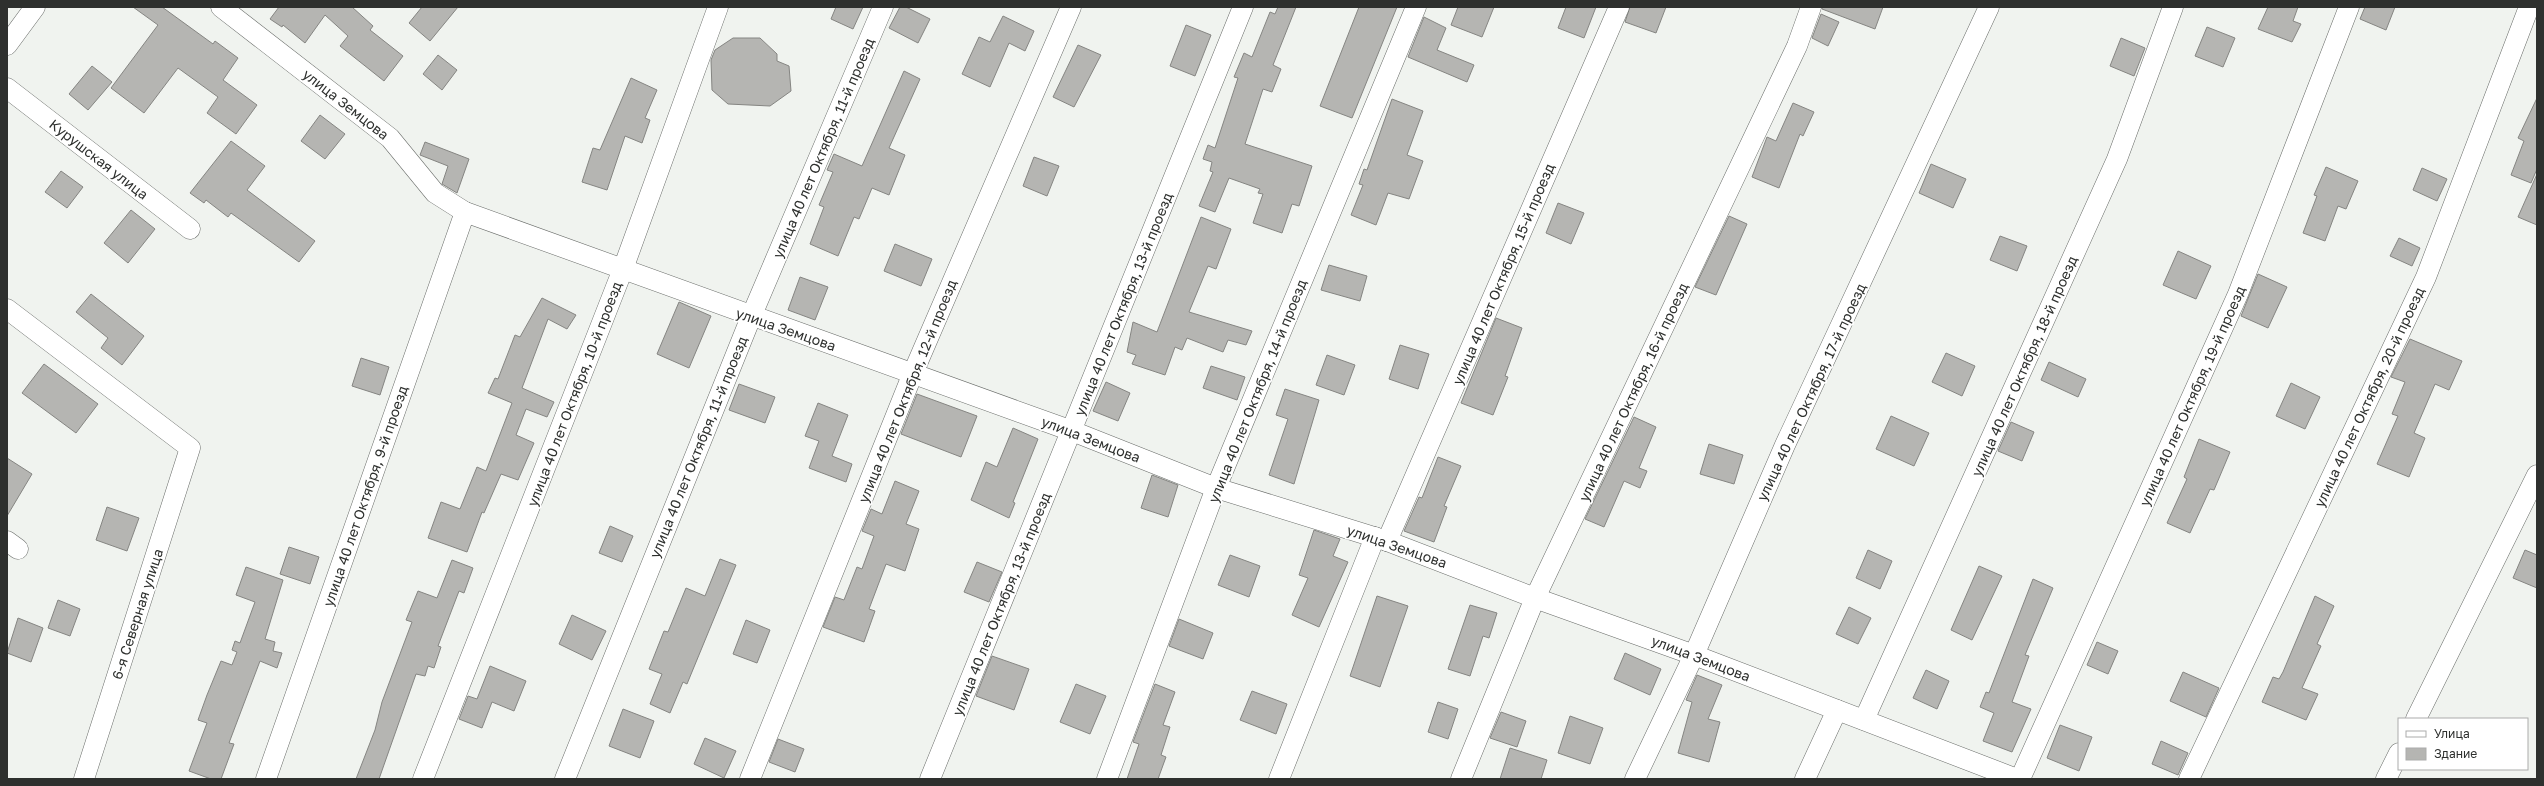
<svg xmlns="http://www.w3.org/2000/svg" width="2544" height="786" font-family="'Golos Text',sans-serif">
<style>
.building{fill:#b5b5b2;stroke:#858582}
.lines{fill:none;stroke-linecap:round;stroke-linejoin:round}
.street-casing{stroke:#6a6d6a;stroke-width:21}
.street{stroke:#fff;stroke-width:20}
.labels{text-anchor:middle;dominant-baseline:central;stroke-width:3.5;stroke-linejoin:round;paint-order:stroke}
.street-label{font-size:14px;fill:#2e302e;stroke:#fff}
</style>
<rect width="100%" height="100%" fill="#f0f3ef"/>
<g class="building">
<polygon points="133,7 162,7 213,44 215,41 238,58 223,80 257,105 236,134 207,113 218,97 178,68 144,113 111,88 158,25"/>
<polygon points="279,7 352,7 373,26 370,30 403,56 384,81 340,46 348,36 325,15 305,43 283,25 282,27 270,19"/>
<polygon points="422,7 458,7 430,41 409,23"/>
<polygon points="836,7 863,7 853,29 831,19"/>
<polygon points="900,7 906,7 930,19 918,43 889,28"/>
<polygon points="1278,7 1296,7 1273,65 1281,69 1272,92 1263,89 1245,144 1312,166 1299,206 1292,204 1282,233 1253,223 1263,194 1258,193 1260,189 1229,178 1215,212 1199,206 1213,172 1210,171 1212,162 1203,159 1208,145 1215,148 1238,78 1234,77 1244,53 1252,57 1270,12 1275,14"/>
<polygon points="1359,7 1397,7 1352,118 1320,106"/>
<polygon points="1458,7 1494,7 1482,37 1451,25"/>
<polygon points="1566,7 1596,7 1584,38 1558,28"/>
<polygon points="1630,7 1666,7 1656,33 1625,22"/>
<polygon points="1822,7 1883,7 1875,29 1822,9"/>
<polygon points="2268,7 2298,7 2293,21 2301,24 2292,42 2258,29"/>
<polygon points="2365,7 2395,7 2386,30 2360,19"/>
<polygon points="1821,14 1839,22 1828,46 1812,38"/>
<polygon points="1003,16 1034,31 1025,51 1009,43 990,87 962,74 979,37 990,42"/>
<polygon points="1424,17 1446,28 1437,50 1474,65 1467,82 1408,57"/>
<polygon points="1186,25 1211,35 1195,76 1170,66"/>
<polygon points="2207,27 2235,38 2223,67 2195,56"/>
<polygon points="733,38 760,38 777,54 777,61 789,66 791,91 770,106 728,104 712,90 711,60 715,50"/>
<polygon points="2121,38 2145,48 2134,76 2110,66"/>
<polygon points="1078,45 1101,55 1074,107 1053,97"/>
<polygon points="438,55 457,70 442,90 423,74"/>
<polygon points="92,66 112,82 88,110 69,94"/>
<polygon points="904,71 920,79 889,148 905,155 889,195 872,188 859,219 854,217 838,256 810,244 824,207 819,205 833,172 827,170 834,154 862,166"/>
<polygon points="631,78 657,90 645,118 650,120 642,143 625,136 607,190 582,182 593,148 600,150"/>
<polygon points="2537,98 2537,169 2531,183 2511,175 2524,141 2518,138"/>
<polygon points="1392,99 1423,111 1407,155 1423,161 1409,199 1388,193 1376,225 1351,215 1363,185 1359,184 1364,169 1367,170"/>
<polygon points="1793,103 1814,112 1803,136 1800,134 1779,188 1752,177 1767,137 1776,141"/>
<polygon points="320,115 345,134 325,159 301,141"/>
<polygon points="231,141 265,166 247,190 315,241 299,262 231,213 228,217 206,200 204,203 190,193"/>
<polygon points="425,142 469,159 457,193 442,184 448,166 420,155"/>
<polygon points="1034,157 1059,166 1047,196 1023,186"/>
<polygon points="1931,164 1966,179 1953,208 1919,193"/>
<polygon points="2326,167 2358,181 2346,209 2338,206 2325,241 2303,233 2317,196 2314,195"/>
<polygon points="2422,168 2447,179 2437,201 2413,190"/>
<polygon points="61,171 83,187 67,208 45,192"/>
<polygon points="2537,174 2537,225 2518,217"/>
<polygon points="1558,203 1584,213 1571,244 1546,233"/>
<polygon points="131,210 155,229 128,263 104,243"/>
<polygon points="1729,216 1747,224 1716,295 1695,287"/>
<polygon points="1201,217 1231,229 1216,269 1208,266 1189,312 1252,331 1246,345 1228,340 1223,352 1187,338 1182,350 1175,347 1165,375 1132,364 1136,355 1127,352 1133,322 1157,332"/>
<polygon points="2000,236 2027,246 2017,271 1990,260"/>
<polygon points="2399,238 2420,248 2412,266 2390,256"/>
<polygon points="895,244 932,259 921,286 884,271"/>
<polygon points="2178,251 2211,266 2196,299 2163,285"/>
<polygon points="1329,265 1367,276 1360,301 1321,290"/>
<polygon points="2258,274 2287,287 2268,328 2241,316"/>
<polygon points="800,277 828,287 815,320 788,310"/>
<polygon points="91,294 144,336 122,365 101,348 108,338 76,312"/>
<polygon points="542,298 576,315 567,329 548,319 522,388 554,402 547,417 526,409 516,435 534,443 518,480 501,474 484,513 482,512 467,552 428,538 441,502 460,509 477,467 486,471 512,403 488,393 495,378 498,379 515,335 520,337"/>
<polygon points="679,302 711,316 689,368 657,354"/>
<polygon points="1496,318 1522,328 1505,376 1508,377 1493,415 1461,403"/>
<polygon points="2410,339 2462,361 2449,390 2435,384 2414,433 2425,438 2409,477 2377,464 2398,416 2392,414 2405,382 2391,377"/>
<polygon points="1400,345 1429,354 1418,389 1389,379"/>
<polygon points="1946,353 1975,366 1962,396 1932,382"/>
<polygon points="1327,355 1355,365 1344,395 1316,385"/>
<polygon points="361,358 389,367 380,395 352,386"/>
<polygon points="2049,362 2086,379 2078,397 2041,380"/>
<polygon points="44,364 98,404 76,433 22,393"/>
<polygon points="1211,366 1245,377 1237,400 1203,388"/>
<polygon points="1106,382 1130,393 1118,421 1093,411"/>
<polygon points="2291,383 2320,397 2305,429 2276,416"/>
<polygon points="739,384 775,397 765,423 729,410"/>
<polygon points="1285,389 1319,400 1294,484 1269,475 1288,419 1276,415"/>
<polygon points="917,394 977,416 961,457 901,434"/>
<polygon points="818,403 848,415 832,456 852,464 846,482 809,468 819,441 805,436"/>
<polygon points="1891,416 1929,433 1914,466 1876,449"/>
<polygon points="1634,417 1656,427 1639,468 1647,471 1640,488 1624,481 1604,527 1585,519"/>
<polygon points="2011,422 2034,432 2022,461 1998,451"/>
<polygon points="1013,428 1038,439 1013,502 1015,503 1009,518 971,500 986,462 997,467"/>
<polygon points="2199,439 2230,452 2214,490 2210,489 2190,533 2167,523 2187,479 2184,477"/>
<polygon points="1709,444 1743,455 1734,484 1700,474"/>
<polygon points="1438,457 1461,466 1444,506 1447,507 1434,542 1404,531 1419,497 1422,498"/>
<polygon points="7,458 32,474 7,516"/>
<polygon points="1152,475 1178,485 1168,517 1141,508"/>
<polygon points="895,481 919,491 906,524 919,529 905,571 886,564 869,609 875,611 864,642 823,627 835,597 844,600 857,567 862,569 874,536 862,531 871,509 882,514"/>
<polygon points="107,507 139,518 127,551 96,540"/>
<polygon points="610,526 633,536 622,562 599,553"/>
<polygon points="1314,530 1340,539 1333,556 1348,562 1319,627 1292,615 1308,578 1299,575"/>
<polygon points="289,547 319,557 310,584 280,574"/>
<polygon points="1868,550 1892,561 1880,589 1856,578"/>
<polygon points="2525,550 2537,555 2537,588 2513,578"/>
<polygon points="1230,555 1260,566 1249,597 1218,585"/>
<polygon points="720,559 736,565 687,684 683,682 670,713 650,704 662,674 649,669 664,631 668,632 686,588 705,596"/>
<polygon points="452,560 473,568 464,593 459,591 438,646 441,647 434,668 428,666 425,676 416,674 379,779 356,779 375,730 382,702 412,622 406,620 418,591 437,598"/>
<polygon points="977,562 1002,572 989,602 964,592"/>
<polygon points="1979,566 2002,576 1972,640 1951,630"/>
<polygon points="246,567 283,580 265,639 275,642 273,651 282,653 277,668 260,661 229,743 234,744 221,779 211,779 189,771 207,723 198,720 207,695 221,661 232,665 237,652 232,650 235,641 240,643 255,602 236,595"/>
<polygon points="2033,579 2053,588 2025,655 2029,656 2012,702 2031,709 2012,752 1983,741 1994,713 1980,707 1986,692 1989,693"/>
<polygon points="1377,596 1408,606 1380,687 1350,676"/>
<polygon points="2315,596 2334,606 2317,644 2321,646 2302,688 2318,694 2306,720 2262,702 2273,677 2279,679 2283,672"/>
<polygon points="58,600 80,609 70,636 48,628"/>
<polygon points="1470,605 1497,613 1489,638 1483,636 1470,676 1448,669"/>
<polygon points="1849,607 1871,618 1858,644 1836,634"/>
<polygon points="572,615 606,631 592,660 559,644"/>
<polygon points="18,618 43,628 31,662 7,653"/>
<polygon points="1179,619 1213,633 1203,659 1169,646"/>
<polygon points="746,620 770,630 757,663 733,654"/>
<polygon points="2097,642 2118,651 2108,674 2087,665"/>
<polygon points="1625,653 1661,669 1650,695 1614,679"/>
<polygon points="992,656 1029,669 1014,710 976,696"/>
<polygon points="490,666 526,681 514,711 492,702 482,728 459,719 468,696 477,699"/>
<polygon points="1926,670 1949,681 1937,709 1913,698"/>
<polygon points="2183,672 2219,688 2206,717 2170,701"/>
<polygon points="1697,675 1722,685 1708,719 1720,722 1709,762 1678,753 1692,702 1686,700"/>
<polygon points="1076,684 1106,696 1090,734 1060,722"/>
<polygon points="1155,684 1175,692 1163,725 1170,727 1161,755 1166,757 1158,779 1127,779 1139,744 1133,742"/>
<polygon points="1252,691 1287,704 1276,734 1240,720"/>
<polygon points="1438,702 1458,709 1448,739 1428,732"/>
<polygon points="623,709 654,721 640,758 609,746"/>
<polygon points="1501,712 1526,721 1517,747 1490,738"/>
<polygon points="1570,716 1603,728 1590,764 1558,753"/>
<polygon points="2060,725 2092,737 2079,771 2047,758"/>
<polygon points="705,738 736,751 724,778 694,764"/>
<polygon points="778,739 804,749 795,772 769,762"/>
<polygon points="2161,741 2188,753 2178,775 2152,764"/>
<polygon points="1510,748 1547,760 1541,779 1500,779"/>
</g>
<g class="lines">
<defs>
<g id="street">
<polyline points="221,7 390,138 435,193 465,212 1072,431 1216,488 1387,541 1535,598 1694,655 2017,779"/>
<polyline points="7,45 35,7"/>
<polyline points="7,88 190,229"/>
<polyline points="7,309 190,448 84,779"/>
<polyline points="7,541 18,549"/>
<polyline points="1387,541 1619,7"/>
<polyline points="2416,719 2537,475"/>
<polyline points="1864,720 2117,159 2173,7"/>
<polyline points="266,779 465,212"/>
<polyline points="423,779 623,269 718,7"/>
<polyline points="565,779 751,317 883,7"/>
<polyline points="750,779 913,373 1071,7"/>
<polyline points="930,779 1243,7"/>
<polyline points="1107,779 1216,488 1416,7"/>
<polyline points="1279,779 1375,537"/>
<polyline points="1461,779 1535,598 1797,46 1811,7"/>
<polyline points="1635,779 1694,655 1785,445 1989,7"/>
<polyline points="1805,779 1837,710"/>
<polyline points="2020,779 2238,294 2349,7"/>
<polyline points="2189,779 2426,277 2529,7"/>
<polyline points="2386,779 2399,753"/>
</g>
</defs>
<use href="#street" class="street-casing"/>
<use href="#street" class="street"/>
</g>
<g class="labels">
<g class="street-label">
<text transform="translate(346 104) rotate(38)">улица Земцова</text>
<text transform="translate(823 148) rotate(-67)">улица 40 лет Октября, 11-й проезд</text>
<text transform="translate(99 159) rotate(38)">Курушская улица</text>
<text transform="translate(1503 274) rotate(-67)">улица 40 лет Октября, 15-й проезд</text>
<text transform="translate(1123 304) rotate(-68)">улица 40 лет Октября, 13-й проезд</text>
<text transform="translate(786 329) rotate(19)">улица Земцова</text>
<text transform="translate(2024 366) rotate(-66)">улица 40 лет Октября, 18-й проезд</text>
<text transform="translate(907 391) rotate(-68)">улица 40 лет Октября, 12-й проезд</text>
<text transform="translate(1257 391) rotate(-68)">улица 40 лет Октября, 14-й проезд</text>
<text transform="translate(1633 392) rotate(-65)">улица 40 лет Октября, 16-й проезд</text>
<text transform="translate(1811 392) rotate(-65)">улица 40 лет Октября, 17-й проезд</text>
<text transform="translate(574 394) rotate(-69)">улица 40 лет Октября, 10-й проезд</text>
<text transform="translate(2192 396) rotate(-66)">улица 40 лет Октября, 19-й проезд</text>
<text transform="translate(2369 397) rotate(-65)">улица 40 лет Октября, 20-й проезд</text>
<text transform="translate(1091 439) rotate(21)">улица Земцова</text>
<text transform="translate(698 447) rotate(-68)">улица 40 лет Октября, 11-й проезд</text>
<text transform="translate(365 496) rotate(-71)">улица 40 лет Октября, 9-й проезд</text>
<text transform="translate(1397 546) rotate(19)">улица Земцова</text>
<text transform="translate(1001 604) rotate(-68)">улица 40 лет Октября, 13-й проезд</text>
<text transform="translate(137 614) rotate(-72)">6-я Северная улица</text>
<text transform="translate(1701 658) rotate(21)">улица Земцова</text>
</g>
</g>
<rect width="2544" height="786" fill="none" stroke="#2e302e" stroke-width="16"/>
<rect x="2398" y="718" width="130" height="52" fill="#ffffff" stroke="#abacab"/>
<rect x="2406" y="731" width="20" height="6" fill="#ffffff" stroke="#abacab"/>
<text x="2434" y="738" font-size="12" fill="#2e302e">Улица</text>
<rect x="2406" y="748" width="20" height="12" fill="#b5b5b2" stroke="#abacab"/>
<text x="2434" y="758" font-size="12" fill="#2e302e">Здание</text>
</svg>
